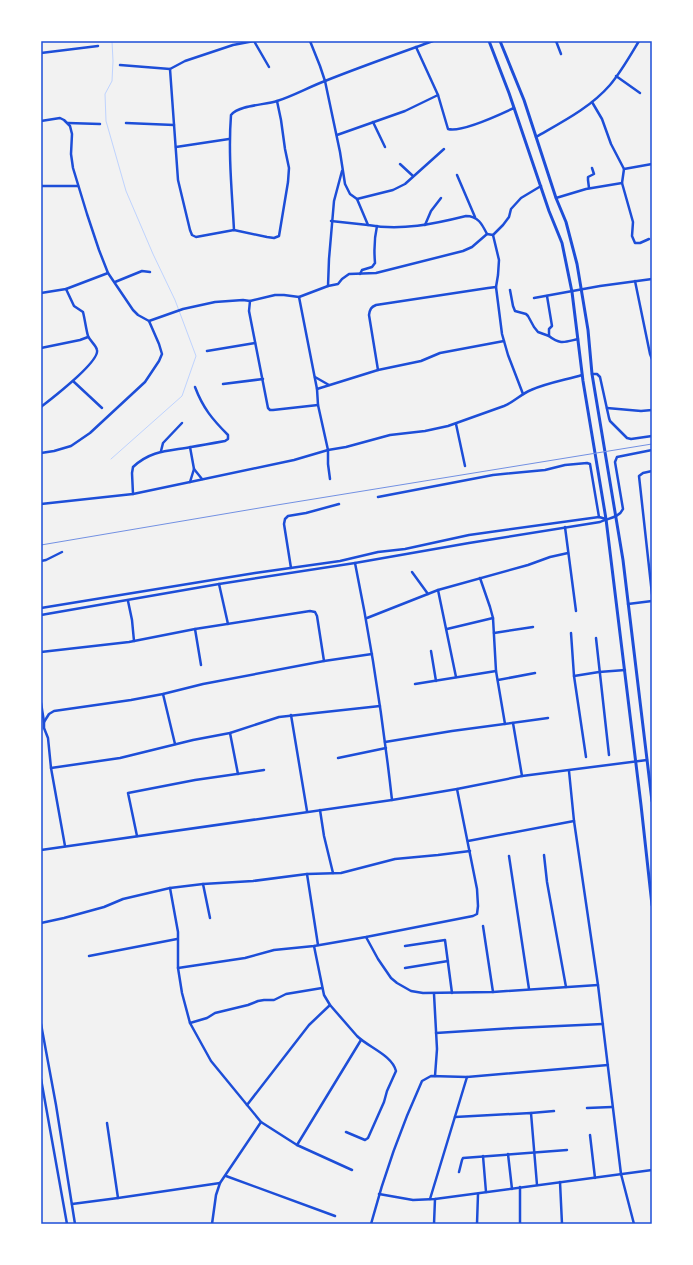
<svg xmlns="http://www.w3.org/2000/svg" width="693" height="1265" font-family="'Archivo Narrow',sans-serif">
<style>
.lines{fill:none;stroke-linecap:round;stroke-linejoin:round}
.stream{stroke:#bfd3fe;stroke-width:1}
.minor{stroke:#1d4ed8;stroke-width:2.5}
.secondary{stroke:#1d4ed8;stroke-width:3}
.rail{stroke:#7290e2;stroke-width:1}
.neatline{fill:none;stroke:#1d4ed8;stroke-width:1.5}
</style>
<rect width="100%" height="100%" fill="#f2f2f2"/>
<g class="lines">
<polyline class="stream" points="111,459 182,396 196,356 175,300 153,254 126,191 106,121 105,94 112,81 113,61 112,41"/>
<g class="minor">
<polyline points="254,41 269,67"/>
<path d="M310 41 320 66 325 81 340 152 345 184 350 194 357 199 368 225C401 231 434 224 466 216 478 216 482 224 487 234"/>
<polyline points="556,41 561,54"/>
<path d="M416 47 438 95 448 129C462 133 501 114 514 108"/>
<polyline points="41,53 98,46"/>
<polyline points="120,65 170,69 185,61 233,45 254,41"/>
<polyline points="170,69 178,180 190,230 192,235 196,237 234,230 267,237 274,238 279,236 288,182 289,168 285,149 281,120 277,101"/>
<polyline points="616,76 640,93"/>
<polyline points="592,102 602,119 611,144 624,169"/>
<polyline points="41,121 60,118 64,120 70,126 72,134 71,154 73,168 87,214 99,250 108,273 133,310 138,315 149,321 159,344 162,354 159,361 145,382 90,433 71,446 54,451 41,453"/>
<polyline points="373,122 385,147"/>
<polyline points="68,123 100,124"/>
<polyline points="126,123 174,125"/>
<polyline points="337,135 405,111 438,95"/>
<path d="M536 137C562 122 590 108 610 85 621 72 630 56 639 41"/>
<polyline points="176,147 229,139"/>
<polyline points="400,164 413,176"/>
<polyline points="457,175 475,217"/>
<polyline points="622,183 633,222 632,236 635,243 640,243 649,239"/>
<polyline points="41,186 78,186"/>
<polyline points="589,188 588,180 588,177 594,174 592,168"/>
<polyline points="556,198 586,189 622,183 624,169 652,164"/>
<polyline points="357,199 393,190 405,184 444,149"/>
<polyline points="331,221 368,225"/>
<polyline points="425,225 431,211 441,198"/>
<path d="M234 230C232 192 228 154 231 115 239 105 265 105 277 101 293 96 309 87 325 81 360 67 397 54 433 41"/>
<path d="M360 274 362 270 372 267 375 263C374 251 374 239 377 226"/>
<polyline points="635,281 650,354 652,359"/>
<polyline points="115,282 142,271 150,272"/>
<polyline points="328,286 329,259 334,201 342,171"/>
<polyline points="510,290 513,306 515,311 526,314 528,316 534,327 538,332 549,336"/>
<polyline points="41,293 66,289 108,273"/>
<path d="M547 296 552 326 549 329V336C560 345 565 342 578 339"/>
<polyline points="299,297 317,389 318,405 328,450 328,464 330,479"/>
<polyline points="534,298 600,286 652,279"/>
<polyline points="250,301 249,311 268,408 270,410 273,410 318,405"/>
<polyline points="149,321 183,309 215,302 243,300 250,301 275,295 284,295 299,297 328,286 338,284 342,279 349,274 376,273 463,251 472,247 487,234 493,235"/>
<polyline points="41,348 80,340 88,337"/>
<polyline points="207,351 255,343"/>
<path d="M378 370 369 315C370 309 371 307 376 305L488 288 496 287"/>
<polyline points="592,374 597,374 600,377 609,418 610,421 627,438 631,439 652,436"/>
<polyline points="315,377 329,385"/>
<polyline points="73,381 102,408"/>
<polyline points="223,384 263,379"/>
<polyline points="317,389 378,370 421,361 440,353 504,341"/>
<polyline points="523,394 508,355 502,334 496,287 498,275 499,260 493,235 503,225 509,217 511,209 521,198 541,186"/>
<path d="M41 407C51 399 100 362 97 350 96 345 90 341 88 336 86 329 85 320 83 312L74 306 66 289"/>
<polyline points="607,408 641,411 652,410"/>
<polyline points="456,424 465,466"/>
<polyline points="190,447 194,469 190,482"/>
<polyline points="161,451 163,443 182,423"/>
<polyline points="194,469 202,479"/>
<polyline points="652,471 643,473 639,476 652,594"/>
<path d="M133 494 132 473 133 467C151 450 169 451 191 447 203 445 214 443 225 441L228 439V435C212 419 203 408 195 387"/>
<polyline points="378,497 493,475 545,470 565,465 587,463 590,464 599,517"/>
<path d="M41 504 133 494 190 482 294 460 328 450 346 447 390 435 425 431 448 426 504 406C514 402 521 394 531 390 547 383 565 380 582 375"/>
<polyline points="565,527 576,611"/>
<polyline points="41,561 46,560 62,552"/>
<path d="M355 563C371 641 383 720 392 800"/>
<polyline points="291,568 284,524 285,519 288,516 306,513 339,504"/>
<polyline points="412,572 428,594"/>
<polyline points="480,578 490,607 493,618 496,671 505,724"/>
<polyline points="219,584 228,624"/>
<polyline points="438,590 456,677"/>
<polyline points="128,601 132,620 134,641"/>
<polyline points="628,604 652,601"/>
<polyline points="41,608 255,573 340,561 378,552 405,549 469,535 599,517 606,519"/>
<path d="M41 615 219 584 355 563 469 543 600 522C608 518 619 518 623 509L615 462 617 457 652 450"/>
<polyline points="367,618 438,590 528,565 550,557 568,553"/>
<polyline points="195,629 201,665"/>
<polyline points="447,629 493,618"/>
<polyline points="494,633 533,627"/>
<polyline points="571,633 574,676 586,757"/>
<polyline points="596,638 609,755"/>
<polyline points="431,651 436,681"/>
<polyline points="41,652 129,642 195,629 310,611 315,612 317,616 324,661"/>
<polyline points="574,676 599,672 625,670"/>
<polyline points="498,680 535,673"/>
<polyline points="415,684 496,671"/>
<polyline points="163,694 175,744"/>
<polyline points="41,703 44,722 44,728 48,738 51,768 65,846"/>
<polyline points="291,715 307,811"/>
<polyline points="44,722 49,714 54,711 131,700 163,694 203,684 324,661 372,654"/>
<polyline points="513,723 522,776"/>
<polyline points="230,733 238,774"/>
<polyline points="385,742 452,731 548,718"/>
<polyline points="338,758 386,748"/>
<polyline points="51,768 120,758 193,740 230,733 279,717 380,706"/>
<polyline points="569,771 574,821 598,985 621,1174 634,1224"/>
<polyline points="320,810 324,836 333,873"/>
<polyline points="137,836 128,793 195,780 264,770"/>
<polyline points="468,841 574,821"/>
<polyline points="41,850 392,800 457,789 522,776 647,760"/>
<polyline points="544,855 547,882 566,987"/>
<polyline points="509,856 529,989"/>
<polyline points="307,874 318,945"/>
<polyline points="203,884 210,918"/>
<polyline points="170,888 178,932 178,968 182,993 190,1023 211,1061 261,1122 297,1145 352,1170"/>
<polyline points="41,923 64,918 104,907 123,899 170,888 203,884 253,881 307,874 341,873 395,859 438,855 470,851"/>
<polyline points="483,926 493,992"/>
<polyline points="366,937 378,959 391,978 397,983 411,991 423,993 493,992 598,985"/>
<path d="M314 946 324 995 330 1005 357 1036C368 1047 392 1055 396 1071L387 1091 384 1102 368 1138 365 1140 346 1132"/>
<polyline points="405,946 445,940 452,993"/>
<polyline points="89,956 177,939"/>
<polyline points="178,968 245,958 274,950 314,946 366,937 473,916 477,914 478,906 477,889 457,789"/>
<polyline points="405,968 448,961"/>
<polyline points="434,994 437,1049 435,1076"/>
<polyline points="190,1023 207,1018 215,1013 248,1005 258,1001 264,1000 274,1000 286,994 322,988"/>
<polyline points="41,1024 56,1105 75,1224"/>
<polyline points="436,1033 515,1028 603,1024"/>
<polyline points="41,1079 67,1224"/>
<polyline points="247,1105 309,1025 330,1005"/>
<polyline points="587,1108 612,1107"/>
<polyline points="531,1113 554,1111"/>
<polyline points="455,1117 531,1113 537,1185"/>
<polyline points="107,1123 118,1198"/>
<polyline points="590,1135 595,1178"/>
<polyline points="297,1145 361,1040"/>
<polyline points="508,1154 512,1189"/>
<polyline points="483,1156 486,1192"/>
<polyline points="459,1172 462,1160 463,1158 567,1150"/>
<polyline points="226,1176 335,1216"/>
<polyline points="560,1182 562,1224"/>
<polyline points="379,1194 413,1200 435,1199 652,1170"/>
<polyline points="430,1199 467,1077"/>
<polyline points="72,1204 118,1198 220,1183"/>
<polyline points="212,1224 216,1195 220,1183 261,1122"/>
<path d="M371 1224C384 1175 401 1127 422 1081L431 1076 467 1077 608 1065"/>
<polyline points="434,1224 435,1199"/>
<polyline points="477,1224 478,1194"/>
<polyline points="520,1224 520,1187"/>
</g>
<g class="secondary">
<polyline points="489,41 509,93 549,211 562,243 572,292 583,381 606,519 641,805 652,905"/>
<polyline points="500,41 524,100 556,198 566,222 577,264 588,330 592,374 623,560 652,801"/>
</g>
<polyline class="rail" points="41,545 277,505 652,444"/>
</g>
<rect width="693" height="1265" fill="none" stroke="#ffffff" stroke-width="84"/>
<rect x="42" y="42" width="609" height="1181" class="neatline"/>
</svg>
